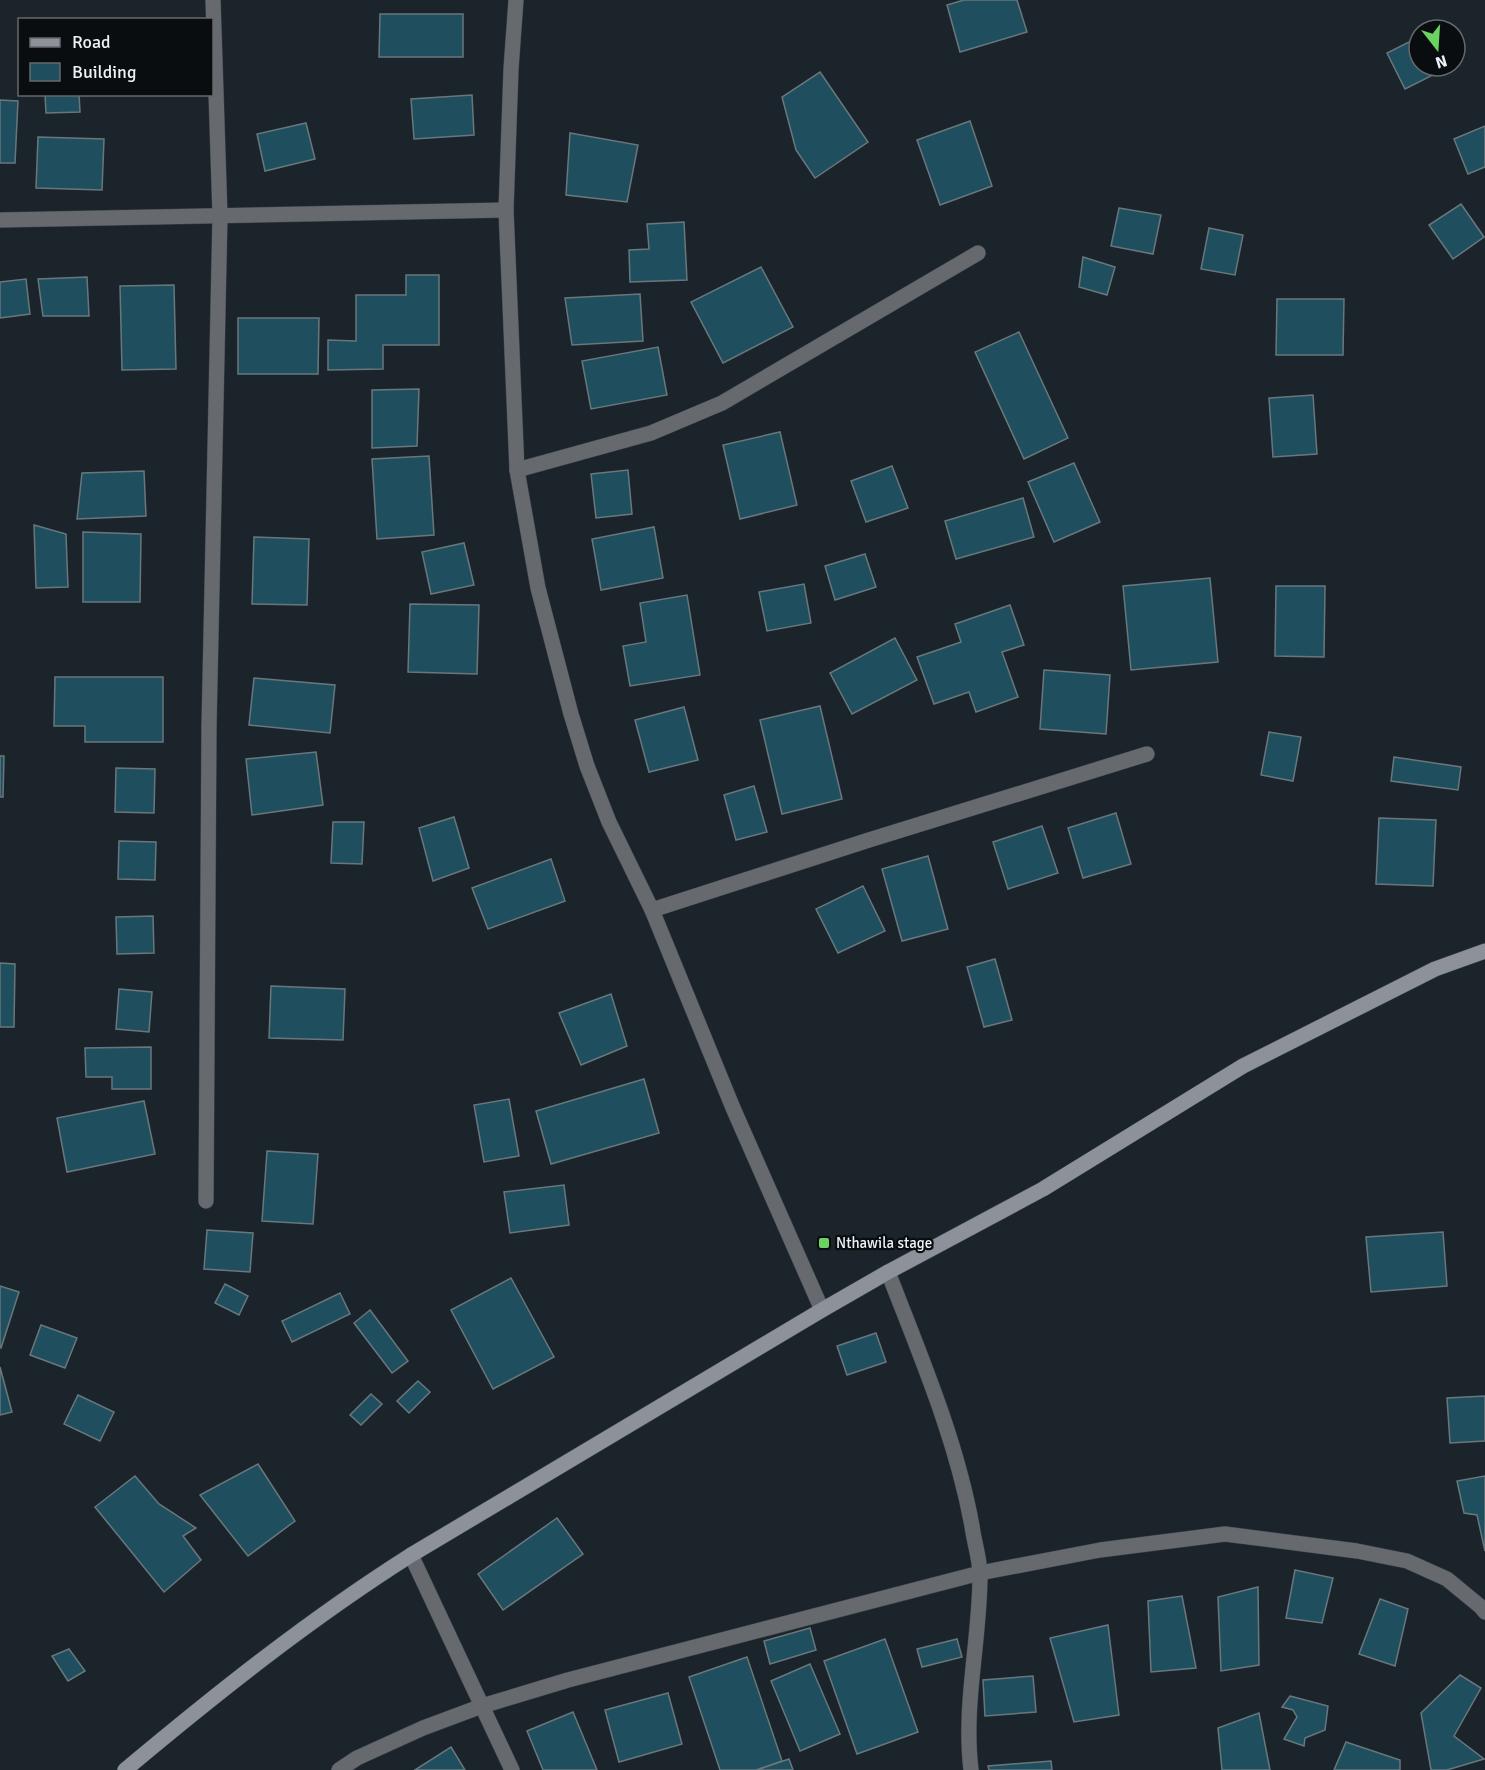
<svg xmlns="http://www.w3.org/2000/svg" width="1485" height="1770" font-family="Signika,sans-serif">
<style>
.building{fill:#1f4f5e;stroke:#69777c;stroke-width:1.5}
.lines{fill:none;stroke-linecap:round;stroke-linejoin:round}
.street-casing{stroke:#384148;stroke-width:16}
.secondary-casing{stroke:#384148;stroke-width:16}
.street{stroke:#66696e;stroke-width:15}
.secondary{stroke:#8d9199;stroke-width:15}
.poi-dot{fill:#6bd362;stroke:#090d0f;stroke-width:2}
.labels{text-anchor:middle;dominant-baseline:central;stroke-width:4.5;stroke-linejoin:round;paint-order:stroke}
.poi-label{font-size:15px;fill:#edf3f8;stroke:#090d0f;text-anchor:start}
</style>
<rect width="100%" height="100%" fill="#1b242b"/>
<g class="building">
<polygon points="964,0 1017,0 1027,32 960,52 947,5"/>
<polygon points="380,14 463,14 463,57 379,57"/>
<polygon points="1419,37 1419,66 1439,66 1441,71 1405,89 1387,53"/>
<polygon points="820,72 868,142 815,178 796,150 782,97"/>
<polygon points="45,94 79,94 80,112 46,113"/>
<polygon points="472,95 474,135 414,139 411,99"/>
<polygon points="0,100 18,101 15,163 0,163"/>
<polygon points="970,121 992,186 940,205 917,140"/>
<polygon points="306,123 315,159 265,171 257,134"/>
<polygon points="1485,126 1485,167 1468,174 1454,139"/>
<polygon points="570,133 638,145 627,202 566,195"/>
<polygon points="38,137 104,139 102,190 36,188"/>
<polygon points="1461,204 1484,237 1453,259 1429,225"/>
<polygon points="1119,208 1161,215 1153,254 1111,246"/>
<polygon points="684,222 687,280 630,282 629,250 649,249 647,224"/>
<polygon points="1209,228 1243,235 1235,275 1201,269"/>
<polygon points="1083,257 1115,267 1107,295 1079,287"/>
<polygon points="761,267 793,327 723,363 691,302"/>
<polygon points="406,275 439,275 439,345 383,345 383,369 328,370 328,340 356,341 356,295 406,295"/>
<polygon points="87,277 89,316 43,316 38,279"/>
<polygon points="26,279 30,314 0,318 0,282"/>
<polygon points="174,285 176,369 122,370 120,286"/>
<polygon points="640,294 643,341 572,345 565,298"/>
<polygon points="1277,299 1344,299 1343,355 1276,355"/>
<polygon points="238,318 319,318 318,374 238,374"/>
<polygon points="1019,332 1068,438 1024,459 975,352"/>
<polygon points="658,347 667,395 591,409 582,361"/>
<polygon points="419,389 417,446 372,448 372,390"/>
<polygon points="1313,395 1317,454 1273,457 1269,398"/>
<polygon points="780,432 797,505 740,519 723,445"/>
<polygon points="429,456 434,535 377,539 372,459"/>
<polygon points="1074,463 1100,522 1054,542 1028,482"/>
<polygon points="892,466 908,508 866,522 851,481"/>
<polygon points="628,470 632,514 596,518 591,474"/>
<polygon points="144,471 146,516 77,519 82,473"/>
<polygon points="1023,498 1034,537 956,559 945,521"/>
<polygon points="34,525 66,534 68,587 36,588"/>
<polygon points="654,527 663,578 601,590 592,539"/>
<polygon points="83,532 141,534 140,602 83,602"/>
<polygon points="254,537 309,539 307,605 252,604"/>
<polygon points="464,543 474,585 431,594 422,552"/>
<polygon points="865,554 876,587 835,600 825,566"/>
<polygon points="1210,578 1218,662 1131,670 1123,586"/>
<polygon points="804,584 811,623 767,631 759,592"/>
<polygon points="1276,586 1325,586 1324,657 1275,656"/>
<polygon points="687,595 700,675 630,686 623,646 646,642 640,603"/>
<polygon points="410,604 479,605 477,674 408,672"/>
<polygon points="1010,605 1024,645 1002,652 1018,697 976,712 969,692 934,704 917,657 961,642 955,624"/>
<polygon points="895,638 917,680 852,714 830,673"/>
<polygon points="1044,670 1110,675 1106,734 1040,729"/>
<polygon points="55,677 163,677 163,742 85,742 85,726 54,726"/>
<polygon points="254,678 335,685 330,733 249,725"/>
<polygon points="820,706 842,799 782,814 760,720"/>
<polygon points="684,707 698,760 649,772 635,720"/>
<polygon points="1269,732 1301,737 1293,781 1261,775"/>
<polygon points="316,752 323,805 252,815 246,759"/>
<polygon points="0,756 4,756 3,797 0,797"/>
<polygon points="1394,757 1461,767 1458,790 1391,781"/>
<polygon points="116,768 155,769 154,813 115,812"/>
<polygon points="754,786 767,832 736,840 724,795"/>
<polygon points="1116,813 1131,864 1083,878 1068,828"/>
<polygon points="454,817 469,868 433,881 419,828"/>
<polygon points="1379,818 1436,820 1433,886 1376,884"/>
<polygon points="333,822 364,822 362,864 331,863"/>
<polygon points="1042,826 1058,873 1008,889 993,842"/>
<polygon points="119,841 156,842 155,880 118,879"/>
<polygon points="928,856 948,929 902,941 882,869"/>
<polygon points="551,859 565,901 488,929 472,888"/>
<polygon points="863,886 885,931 838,953 816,909"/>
<polygon points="153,916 154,953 117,954 116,917"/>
<polygon points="995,959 1012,1020 984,1027 967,967"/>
<polygon points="0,963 15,964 14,1027 0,1027"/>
<polygon points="271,986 345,989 343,1040 269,1038"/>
<polygon points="119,989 152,992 149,1032 116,1029"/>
<polygon points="611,994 627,1046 581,1065 559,1013"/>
<polygon points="151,1047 151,1089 112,1089 112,1077 86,1077 85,1048"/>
<polygon points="644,1079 659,1133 551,1164 536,1111"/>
<polygon points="509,1099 519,1156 484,1162 474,1105"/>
<polygon points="144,1101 155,1154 67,1172 57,1118"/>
<polygon points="267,1151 318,1154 313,1224 262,1221"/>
<polygon points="564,1185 569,1225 510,1233 504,1192"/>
<polygon points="207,1230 253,1233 250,1272 204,1269"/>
<polygon points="1443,1232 1447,1286 1371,1292 1366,1237"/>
<polygon points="511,1278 554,1357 493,1389 451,1310"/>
<polygon points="225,1284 248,1296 239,1315 215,1303"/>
<polygon points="0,1286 19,1292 1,1348 0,1347"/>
<polygon points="340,1293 350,1314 292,1342 282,1321"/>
<polygon points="370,1310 408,1361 392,1373 354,1323"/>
<polygon points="41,1325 77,1338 65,1368 30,1355"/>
<polygon points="876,1333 886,1362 847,1375 837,1346"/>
<polygon points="0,1367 12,1412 0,1415"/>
<polygon points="418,1381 430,1392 409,1413 397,1401"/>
<polygon points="371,1394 382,1404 361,1425 350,1415"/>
<polygon points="78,1395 114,1412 100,1441 64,1424"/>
<polygon points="1485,1396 1485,1441 1450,1443 1447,1398"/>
<polygon points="258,1464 295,1521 248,1556 200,1495"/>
<polygon points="135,1476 159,1504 196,1528 183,1536 201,1560 164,1592 95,1507"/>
<polygon points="1485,1476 1485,1551 1477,1515 1464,1513 1457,1481"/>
<polygon points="557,1518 583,1554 503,1610 478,1574"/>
<polygon points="1295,1570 1333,1578 1322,1623 1286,1618"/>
<polygon points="1258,1587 1259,1665 1221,1671 1218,1597"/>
<polygon points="1182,1596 1196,1668 1151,1672 1148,1601"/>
<polygon points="1380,1599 1408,1609 1395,1666 1359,1654"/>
<polygon points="1108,1625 1119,1715 1074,1722 1050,1638"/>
<polygon points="810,1628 816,1650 770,1664 764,1641"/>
<polygon points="885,1639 918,1732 857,1754 824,1661"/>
<polygon points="957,1639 962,1657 922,1667 917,1649"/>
<polygon points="69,1649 85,1671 68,1681 52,1656"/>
<polygon points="747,1657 782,1761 756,1770 720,1770 689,1677"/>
<polygon points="810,1664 840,1734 800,1751 771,1681"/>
<polygon points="1460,1675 1481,1688 1454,1736 1484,1759 1447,1770 1431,1770 1421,1713"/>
<polygon points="1033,1676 1036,1712 985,1716 983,1680"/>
<polygon points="668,1693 682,1744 619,1762 605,1710"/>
<polygon points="1290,1696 1328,1706 1325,1730 1305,1738 1304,1746 1284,1739 1297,1717 1293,1710 1282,1707"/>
<polygon points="573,1712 597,1770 543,1770 527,1731"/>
<polygon points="1259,1713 1270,1770 1222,1770 1218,1728"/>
<polygon points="1346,1742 1400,1760 1400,1770 1334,1770"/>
<polygon points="451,1747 465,1770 414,1770 415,1770"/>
<polygon points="789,1759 793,1770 757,1770"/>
<polygon points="1051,1761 1052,1770 989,1770 988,1766"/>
</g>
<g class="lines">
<defs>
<g id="street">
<polyline points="516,0 511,69 506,210 517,470 538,588 571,714 587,766 609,822 652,910 733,1108 822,1310"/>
<polyline points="0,220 506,210"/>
<polyline points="517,470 651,433 722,403 978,253"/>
<polyline points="652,910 869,840 1147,754"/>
<polyline points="206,1201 209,727 220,216 213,0"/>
<path d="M888 1272C920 1355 956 1438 972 1526 974 1542 980 1559 980 1575 980 1640 963 1705 971 1770"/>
<polyline points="411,1555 512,1770"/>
<polyline points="339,1770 357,1758 423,1728 482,1706 568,1680 980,1573 1100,1550 1225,1534 1357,1551 1407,1561 1447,1579 1481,1607 1485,1612"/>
</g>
<path id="secondary" d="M125 1770C217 1693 310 1619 411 1555L822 1310 888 1272 1043 1189 1243 1066 1435 969 1485 951"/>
</defs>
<use href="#street" class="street-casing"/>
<use href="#secondary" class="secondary-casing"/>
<use href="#street" class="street"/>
<use href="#secondary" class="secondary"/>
</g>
<rect class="poi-dot" x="818" y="1237" width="12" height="12" rx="3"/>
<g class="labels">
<g class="poi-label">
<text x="836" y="1243">Nthawila stage</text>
</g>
</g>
<rect x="18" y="18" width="195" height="78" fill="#090d0f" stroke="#64696c" stroke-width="1.5"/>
<rect x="30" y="38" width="30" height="9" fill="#8d9199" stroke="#64696c" stroke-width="1.5"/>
<text x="72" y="48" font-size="18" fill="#edf3f8">Road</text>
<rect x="30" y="63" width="30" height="18" fill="#1f4f5e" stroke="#64696c" stroke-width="1.5"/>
<text x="72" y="78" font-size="18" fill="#edf3f8">Building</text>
<g transform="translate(1437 48) rotate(163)"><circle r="28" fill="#090d0f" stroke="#64696c" stroke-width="1.5"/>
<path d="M0-4.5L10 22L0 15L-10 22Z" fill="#6bd362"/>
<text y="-9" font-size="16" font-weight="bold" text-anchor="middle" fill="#edf3f8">N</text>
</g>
</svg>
